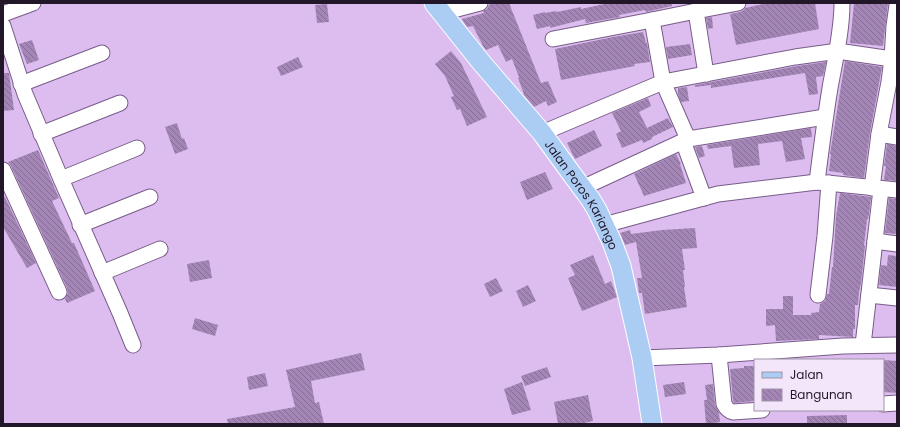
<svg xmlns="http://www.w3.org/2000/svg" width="900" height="427" font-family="Poppins,sans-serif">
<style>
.building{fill:url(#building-back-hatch)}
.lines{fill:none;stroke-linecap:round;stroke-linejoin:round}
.minor-casing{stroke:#785c89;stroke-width:17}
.major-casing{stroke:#fff;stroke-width:21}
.minor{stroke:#fff;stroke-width:15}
.major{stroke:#abcdf4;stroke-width:19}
.labels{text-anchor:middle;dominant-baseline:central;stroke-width:3.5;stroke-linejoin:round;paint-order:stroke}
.street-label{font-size:12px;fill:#221629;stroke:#f3e6fb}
</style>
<defs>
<pattern id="building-back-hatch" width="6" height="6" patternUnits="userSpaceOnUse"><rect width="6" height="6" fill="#a486b6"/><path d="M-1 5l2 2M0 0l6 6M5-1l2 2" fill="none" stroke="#856d94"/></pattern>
</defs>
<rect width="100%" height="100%" fill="#ddbdf0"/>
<g class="building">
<polygon points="493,3 509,3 541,83 548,81 557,102 548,106 546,101 534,107 523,94 524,94 518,78 519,77 512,59 506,62 498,45 486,50 483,46 473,26 467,27 463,21 462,19 484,13 483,11 487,9 489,5"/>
<polygon points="609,3 671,3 672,6 646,12 645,10 619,15 620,17 586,23 585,19 550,28 550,26 537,29 533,15 545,12 545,13 556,11 557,12 581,7 581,9"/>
<polygon points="768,3 815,3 819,29 736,45 730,14 740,12 744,10 745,8"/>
<polygon points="854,3 888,3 883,46 850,43"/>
<polygon points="327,4 329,22 317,23 315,5"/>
<polygon points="712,17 713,28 708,29 706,18"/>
<polygon points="643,32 646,43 647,43 650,62 634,64 635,66 561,80 555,49 613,37"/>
<polygon points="32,40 39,60 27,64 19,44"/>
<polygon points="690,44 692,55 668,59 666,47"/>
<polygon points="451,51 461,63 487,117 467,126 460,109 457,110 451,97 454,96 445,76 435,64"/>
<polygon points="298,57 303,67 281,76 277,67"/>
<polygon points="845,61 882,67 870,133 864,178 843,175 843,173 829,171 831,154 830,154"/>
<polygon points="826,62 823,76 816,77 818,94 809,95 805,73 711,88 711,85 695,87 695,85 797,66"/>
<polygon points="3,73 9,73 14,110 3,111"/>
<polygon points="687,87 689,101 681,102 678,94 678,88"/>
<polygon points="648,98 651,106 639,112 647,128 668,118 673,127 652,137 652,139 643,143 642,140 622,148 616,134 621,131 612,113"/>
<polygon points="177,123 182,139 184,138 188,149 175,154 165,127"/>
<polygon points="811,128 812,137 801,138 805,159 786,162 782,141 758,144 760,165 734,168 731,146 708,149 707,145"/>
<polygon points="594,130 602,146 575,159 567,143"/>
<polygon points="887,144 897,146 897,181 884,180 886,166 884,166"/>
<polygon points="702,146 705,156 699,158 695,147"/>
<polygon points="38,150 59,198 52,201 72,243 74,243 95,291 67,303 65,299 68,293 67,288 11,166 8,162"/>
<polygon points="676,154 681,164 680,164 686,183 644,196 634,174"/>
<polygon points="545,172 553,189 527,200 520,182"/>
<polygon points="840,193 871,197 869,214 868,219 867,219 864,246 865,246 861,283 859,292 858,305 855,305 855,329 853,329 853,337 819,335 819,339 776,341 775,325 766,326 766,309 783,309 783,296 793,296 793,315 812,315 811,313 819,312 820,304 825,301 827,294 829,294 832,267 833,267 836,216"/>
<polygon points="5,197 36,263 27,268 3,227 3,198"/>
<polygon points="889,198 897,199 897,234 885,233"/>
<polygon points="695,228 697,248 682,249 685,270 683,270 685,287 684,287 687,307 645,314 642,293 639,293 637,278 642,278 636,242 625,245 620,233 630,230 631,234 662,230"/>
<polygon points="593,255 605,284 611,281 617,297 582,311 568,278 575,275 570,265"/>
<polygon points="888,255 897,256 897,287 879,285 881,265 887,266"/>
<polygon points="209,260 212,278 190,282 187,264"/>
<polygon points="496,278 503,291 490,297 484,284"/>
<polygon points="528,285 536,301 523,307 516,291"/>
<polygon points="195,318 218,325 215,336 192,329"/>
<polygon points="361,353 365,370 311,381 315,403 319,402 324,424 228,424 227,419 295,407 286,370"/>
<polygon points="883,360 897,361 897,393 883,392"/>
<polygon points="744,366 755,366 755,401 734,403 733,401 730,369 744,368"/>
<polygon points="547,367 551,377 525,386 521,376"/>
<polygon points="265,373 268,386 249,390 247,377"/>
<polygon points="522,382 531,410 512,415 504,389"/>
<polygon points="684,382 686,394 665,397 663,385"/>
<polygon points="713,384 715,405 719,413 720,422 706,424 704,400 707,400 705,385"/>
<polygon points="588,395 593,421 579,424 558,424 554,402"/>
<polygon points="847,415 847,424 807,424 807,416"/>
</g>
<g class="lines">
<defs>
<g id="minor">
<path d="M842 3C842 31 835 60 830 88 825 119 821 150 817 182L897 190"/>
<polyline points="696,11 652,20 663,82 688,139 825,117"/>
<polyline points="442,13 480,3"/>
<polyline points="3,14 33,3"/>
<polyline points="3,26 25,94 61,179 120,313 133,345"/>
<polyline points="553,39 652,20"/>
<polyline points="706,74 696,11 738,3"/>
<polyline points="21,84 102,53"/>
<polyline points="542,133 663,82 795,57 831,52 844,52 892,59 894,26 897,5"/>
<polyline points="41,134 120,103"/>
<polyline points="879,134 897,137"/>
<polyline points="683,141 704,198"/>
<polyline points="3,170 59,292"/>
<polyline points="61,179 137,148"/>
<polyline points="582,188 688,139"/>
<polyline points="872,188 879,134 889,82 892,59"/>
<polyline points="80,225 150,197"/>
<polyline points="604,225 718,194 817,182"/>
<polyline points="875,241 897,244"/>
<polyline points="102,273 160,249"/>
<polyline points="818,295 825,236 829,183"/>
<polyline points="869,295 897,298"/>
<polyline points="863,345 881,189"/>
<path d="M719 355 724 404C726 408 728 411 733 412L762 410"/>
<polyline points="642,358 719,355 843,346 897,345"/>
<polyline points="883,404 897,403"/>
</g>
<g id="major">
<path id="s1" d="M434 3 481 62 542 133 571 173 591 200 597 210 612 242 621 266 642 358 652 424"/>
</g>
</defs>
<use href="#minor" class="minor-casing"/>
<use href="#major" class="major-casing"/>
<use href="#minor" class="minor"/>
<use href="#major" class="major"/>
</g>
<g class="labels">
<g class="street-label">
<text stroke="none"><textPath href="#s1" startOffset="243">Jalan Poros Kariango</textPath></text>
</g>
</g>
<rect width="900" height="427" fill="none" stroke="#221629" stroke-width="8"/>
<rect x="754" y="359" width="130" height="52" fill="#f3e6fb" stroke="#9f93a7"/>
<rect x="762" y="372" width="20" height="6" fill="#abcdf4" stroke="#9f93a7"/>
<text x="790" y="379" font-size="12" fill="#221629">Jalan</text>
<rect x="762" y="389" width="20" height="12" fill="url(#building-back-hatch)" stroke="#9f93a7"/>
<text x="790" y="399" font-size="12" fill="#221629">Bangunan</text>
</svg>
